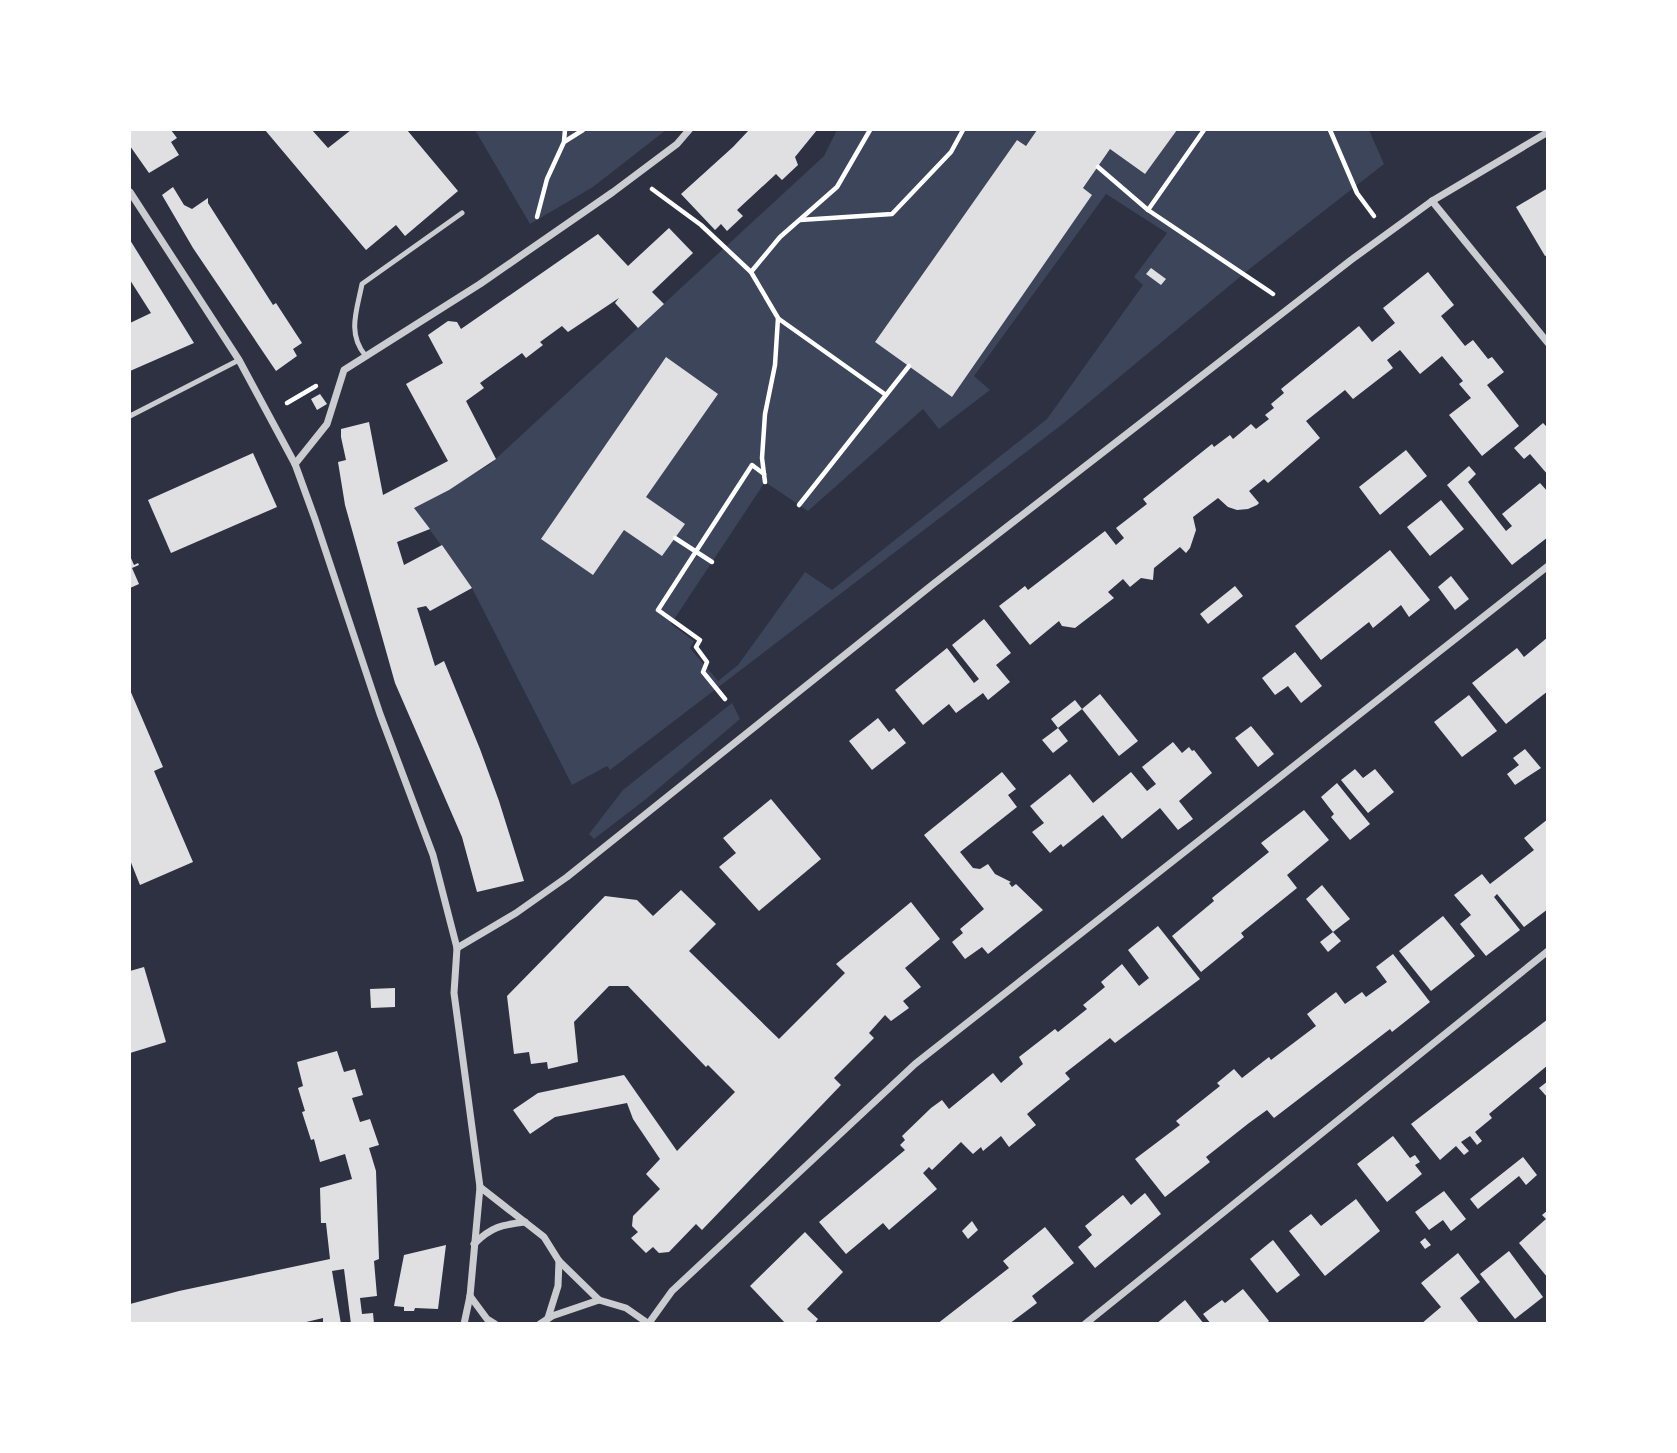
<svg xmlns="http://www.w3.org/2000/svg" width="1677" height="1453" font-family="Arial,sans-serif">
<style>
.green{fill:#3c4559;fill-rule:evenodd}
.building{fill:#e0e0e3}
.lines{fill:none;stroke-linecap:round;stroke-linejoin:round}
.path{stroke:#fff;stroke-width:4.5}
.service{stroke:#caccd0;stroke-width:5}
.minor{stroke:#caccd0;stroke-width:7}
</style>
<rect width="100%" height="100%" fill="#2d3142"/>
<g class="green">
<polygon points="475,130 666,130 593,187 530,224"/>
<path d="M837 130H1037L1026 146 1017 140 875 342 952 397 1092 195 1083 188 1110 149 1145 174 1177 130H1369L1384 164 1252 267 1064 423 610 770 607 766 572 785 472 588 414 508 489 465 824 156ZM1106 194 1167 233 1134 277 1143 285 1047 419 832 590 805 572 738 665 718 681 690 648 694 641 671 624 765 482 808 511 923 409 939 429 990 390 974 376Z"/>
<polygon points="732,703 740,719 646,799 594,839 589,834 623,790"/>
</g>
<g class="building">
<polygon points="130,130 171,130 177,138 171,142 179,155 149,173 130,146"/>
<polygon points="265,130 312,130 328,148 351,130 407,130 458,191 405,236 396,225 366,250"/>
<polygon points="749,130 817,130 795,157 798,165 782,180 776,174 737,210 743,216 727,231 721,224 715,230 681,194 733,147"/>
<polygon points="1037,130 1177,130 1145,174 1110,149 1083,188 1092,195 952,397 875,342 1017,140 1026,146"/>
<polygon points="173,187 184,205 192,209 208,198 208,203 273,305 276,303 302,343 293,349 297,356 276,371 193,248 162,195"/>
<polygon points="1548,188 1548,255 1545,256 1516,207"/>
<polygon points="669,228 693,253 652,292 664,304 638,328 615,303 619,298 568,332 562,326 540,342 543,345 526,358 522,353 480,383 484,388 466,401 496,459 449,490 414,508 430,529 397,542 404,565 442,545 472,588 430,611 426,606 417,608 435,666 444,661 480,749 499,801 524,881 477,892 462,837 395,683 345,505 338,462 346,460 341,437 341,429 369,422 383,495 448,461 406,384 443,363 428,335 448,321 457,322 461,329 598,234 628,266"/>
<polygon points="130,240 194,343 130,371 130,323 151,313 130,280"/>
<polygon points="1151,268 1166,279 1161,285 1146,274"/>
<polygon points="1428,272 1454,305 1441,316 1465,346 1473,340 1488,359 1492,357 1504,372 1487,385 1519,426 1482,456 1449,415 1471,398 1459,384 1463,381 1442,356 1420,374 1400,350 1387,360 1393,368 1353,399 1345,390 1306,421 1320,438 1268,483 1264,479 1249,491 1259,503 1257,505 1248,509 1237,510 1228,507 1218,498 1193,517 1196,530 1190,548 1186,553 1180,547 1154,568 1153,580 1141,578 1130,587 1123,579 1108,592 1114,598 1075,628 1062,626 1059,621 1030,645 999,606 1025,586 1028,590 1105,531 1116,545 1124,538 1116,528 1147,504 1143,499 1212,444 1214,447 1230,435 1233,439 1251,424 1256,429 1269,419 1265,415 1274,408 1271,404 1284,393 1281,389 1359,326 1372,342 1395,323 1383,308"/>
<polygon points="666,357 718,394 646,497 685,524 662,556 624,530 593,575 541,539"/>
<polygon points="320,394 327,404 317,410 311,399"/>
<polygon points="1543,423 1548,428 1548,475 1530,454 1524,459 1514,448"/>
<polygon points="1406,450 1427,476 1380,515 1359,487"/>
<polygon points="253,453 277,507 171,553 148,500"/>
<polygon points="1469,466 1476,474 1468,482 1506,531 1512,526 1502,514 1540,483 1548,492 1548,537 1512,565 1447,485"/>
<polygon points="1441,500 1464,529 1430,556 1407,527"/>
<polygon points="1390,550 1430,600 1409,617 1401,605 1373,628 1369,622 1321,660 1295,626"/>
<polygon points="130,556 134,565 138,563 139,565 132,568 139,584 130,588"/>
<polygon points="1451,576 1469,599 1455,610 1438,587"/>
<polygon points="1235,586 1243,596 1208,624 1200,614"/>
<polygon points="984,619 1011,653 996,665 1010,682 988,700 983,693 956,713 949,704 923,725 895,690 947,648 974,683 979,679 952,645"/>
<polygon points="1548,637 1548,691 1506,724 1472,683 1517,648 1524,657"/>
<polygon points="1295,652 1322,686 1301,703 1288,686 1275,695 1262,678"/>
<polygon points="130,690 163,767 154,771 193,862 140,885 130,860"/>
<polygon points="1100,694 1138,741 1119,756 1082,709"/>
<polygon points="1469,695 1497,731 1462,757 1434,722"/>
<polygon points="1075,700 1082,709 1058,728 1051,719"/>
<polygon points="878,718 889,732 894,728 906,743 872,770 849,741"/>
<polygon points="1251,726 1274,754 1258,767 1235,738"/>
<polygon points="1058,728 1068,741 1053,753 1042,740"/>
<polygon points="1173,742 1182,753 1189,747 1192,751 1194,750 1212,773 1179,801 1193,819 1178,830 1160,808 1122,839 1103,815 1063,847 1061,844 1050,853 1032,832 1044,823 1030,806 1070,774 1093,803 1131,772 1147,791 1156,784 1142,767"/>
<polygon points="1525,749 1541,768 1515,785 1507,774 1519,765 1513,758"/>
<polygon points="1355,769 1363,778 1375,769 1394,792 1368,813 1341,780"/>
<polygon points="1002,772 1016,789 1008,795 1017,807 960,852 973,868 980,869 988,864 995,874 1011,882 1009,883 1012,887 1016,884 1043,910 988,954 982,947 965,959 952,942 963,933 960,929 984,909 924,835"/>
<polygon points="1337,783 1370,824 1350,840 1331,817 1334,814 1321,797"/>
<polygon points="771,799 821,859 759,911 719,867 736,853 723,838"/>
<polygon points="1304,810 1329,840 1287,875 1297,888 1241,933 1244,937 1201,972 1172,936 1214,901 1212,898 1269,852 1261,843"/>
<polygon points="1548,819 1548,909 1524,927 1497,894 1494,897 1520,930 1486,956 1460,924 1471,915 1454,895 1482,874 1490,884 1534,850 1524,838"/>
<polygon points="1322,885 1350,919 1333,932 1306,899"/>
<polygon points="681,890 716,924 689,951 779,1039 845,973 836,964 911,902 940,939 905,968 921,987 903,1001 909,1008 891,1021 885,1015 869,1033 874,1038 834,1078 841,1085 702,1230 696,1224 669,1252 659,1253 653,1247 646,1253 631,1238 638,1232 632,1226 633,1216 660,1189 646,1174 660,1159 633,1119 627,1103 555,1117 530,1134 513,1110 538,1093 624,1075 677,1151 735,1092 708,1065 706,1067 628,986 609,986 574,1022 578,1062 548,1069 547,1062 531,1064 529,1052 514,1054 507,996 605,896 637,900 653,916"/>
<polygon points="1443,916 1475,956 1431,991 1399,951"/>
<polygon points="1158,926 1200,979 1115,1043 1110,1038 1065,1073 1070,1079 1027,1114 1036,1125 1009,1147 1001,1136 983,1151 981,1147 973,1154 961,1142 932,1170 929,1167 923,1173 937,1189 889,1230 883,1223 846,1254 819,1222 905,1150 900,1145 905,1140 902,1136 931,1108 942,1100 949,1109 993,1073 1001,1083 1023,1064 1019,1057 1055,1029 1058,1032 1087,1009 1083,1005 1105,987 1101,982 1122,964 1139,986 1149,978 1128,950"/>
<polygon points="1333,932 1341,941 1328,952 1320,942"/>
<polygon points="1393,954 1430,1002 1392,1032 1390,1029 1274,1118 1267,1110 1249,1123 1206,1157 1210,1162 1165,1197 1135,1159 1180,1125 1176,1121 1220,1086 1217,1083 1234,1069 1242,1078 1269,1057 1271,1060 1316,1026 1307,1014 1336,992 1345,1004 1362,992 1366,997 1387,982 1376,967"/>
<polygon points="144,967 166,1042 130,1053 130,971"/>
<polygon points="395,988 395,1007 371,1008 370,989"/>
<polygon points="1548,1019 1548,1065 1489,1114 1492,1118 1475,1132 1482,1141 1477,1145 1470,1136 1461,1142 1469,1151 1464,1155 1456,1146 1440,1160 1411,1124"/>
<polygon points="337,1051 344,1072 355,1069 363,1095 352,1098 360,1122 370,1119 379,1145 369,1148 376,1171 379,1259 374,1261 377,1296 360,1298 362,1314 373,1313 374,1324 351,1324 344,1269 332,1271 341,1324 323,1324 323,1318 298,1324 130,1324 130,1304 179,1291 330,1259 326,1223 321,1223 320,1188 352,1179 345,1154 320,1162 314,1139 311,1140 302,1112 305,1111 298,1088 303,1086 297,1062"/>
<polygon points="1548,1081 1548,1098 1539,1088"/>
<polygon points="1393,1136 1410,1158 1415,1155 1420,1162 1415,1165 1422,1174 1387,1202 1357,1164"/>
<polygon points="1523,1157 1537,1175 1526,1185 1519,1176 1478,1209 1470,1199"/>
<polygon points="1444,1191 1466,1219 1451,1231 1443,1220 1429,1230 1415,1212"/>
<polygon points="1145,1193 1161,1214 1095,1268 1078,1247 1092,1235 1085,1226 1123,1195 1131,1205"/>
<polygon points="1356,1199 1380,1231 1325,1276 1289,1231 1311,1214 1321,1226"/>
<polygon points="1548,1210 1548,1278 1519,1243 1546,1219 1542,1215"/>
<polygon points="972,1221 978,1230 968,1239 962,1231"/>
<polygon points="1045,1227 1074,1263 1032,1296 1037,1303 1009,1324 937,1324 1009,1268 1003,1261"/>
<polygon points="805,1232 843,1272 807,1309 818,1319 814,1324 786,1324 750,1286"/>
<polygon points="1425,1238 1431,1245 1425,1249 1420,1242"/>
<polygon points="1273,1240 1300,1275 1277,1293 1250,1259"/>
<polygon points="446,1245 438,1309 415,1308 414,1311 404,1311 404,1307 394,1306 404,1255"/>
<polygon points="1509,1251 1543,1297 1515,1319 1480,1274"/>
<polygon points="1458,1253 1480,1282 1460,1298 1480,1324 1421,1324 1441,1307 1421,1283"/>
<polygon points="1243,1289 1269,1321 1266,1324 1211,1324 1203,1314 1222,1300 1225,1303"/>
<polygon points="1185,1300 1204,1324 1156,1324"/>
</g>
<g class="lines">
<g class="path">
<polyline points="1330,130 1357,193 1374,216"/>
<polyline points="564,141 565,130"/>
<polyline points="1098,167 1148,210 1273,294"/>
<polyline points="652,189 701,225 751,272 778,318 775,365 765,414 762,458 765,482"/>
<polyline points="1148,210 1204,130"/>
<polyline points="537,217 547,179 564,142 583,130"/>
<polyline points="800,220 892,214 951,152 963,130"/>
<polyline points="751,272 780,237 837,187 870,130"/>
<polyline points="779,319 886,395"/>
<polyline points="287,403 316,386"/>
<polyline points="799,505 909,366"/>
<polyline points="675,538 712,562"/>
<polyline points="725,699 703,672 707,662 696,647 700,640 658,610 752,465 764,474"/>
</g>
<g class="service">
<path d="M365 355C347 333 357 310 362 284L462 213"/>
<polyline points="130,416 239,360"/>
</g>
<g class="minor">
<polyline points="130,192 239,360 295,464 315,519 380,714 433,855 457,948 454,993 480,1187 470,1296 464,1324"/>
<polyline points="1432,201 1548,343"/>
<polyline points="295,464 327,424 344,370 480,284 613,192 677,144 689,130"/>
<polyline points="457,948 516,913 567,877 932,585 1351,260 1432,201 1548,132"/>
<polyline points="480,1187 544,1237 559,1261 599,1300 626,1308 649,1324"/>
<path d="M474 1244C491 1227 501 1225 525 1222"/>
<polyline points="470,1296 487,1319 495,1324"/>
<polyline points="548,1318 558,1286 559,1261"/>
<polyline points="649,1323 672,1291 915,1064 1548,566"/>
<polyline points="540,1324 552,1316 599,1300"/>
<polyline points="1085,1324 1548,951"/>
</g>
</g>
<rect width="1677" height="1453" fill="none" stroke="#ffffff" stroke-width="262"/>
</svg>
